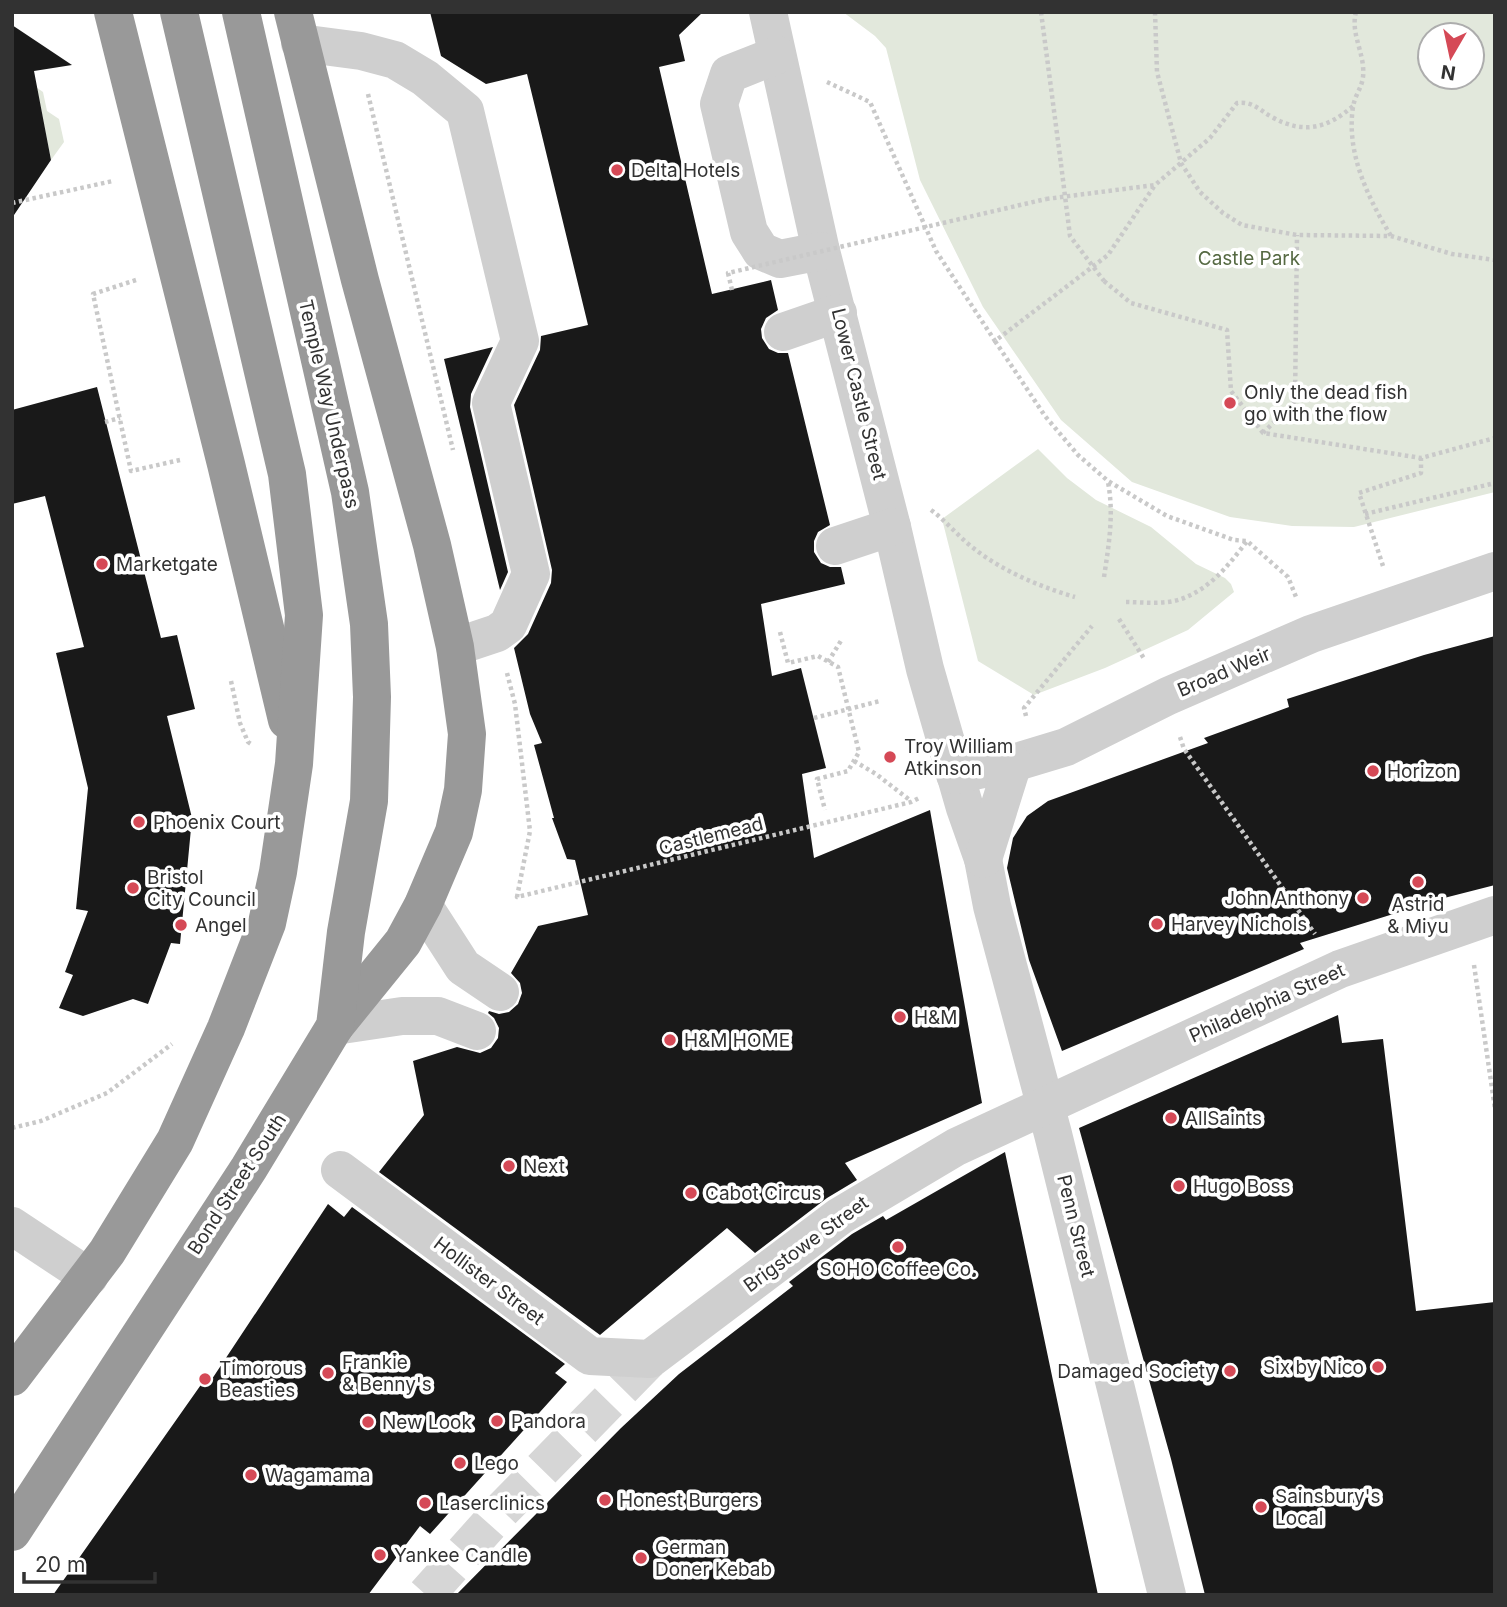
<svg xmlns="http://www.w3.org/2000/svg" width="1507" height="1607" font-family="Inter,sans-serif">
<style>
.green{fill:#e2e8dc;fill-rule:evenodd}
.building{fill:#191919}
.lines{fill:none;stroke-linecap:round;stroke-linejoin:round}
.minor-tunnel{stroke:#d6d6d6;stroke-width:38;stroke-dasharray:38 19;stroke-linecap:butt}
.path{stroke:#c9c9c9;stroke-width:4.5;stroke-dasharray:3.5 3.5;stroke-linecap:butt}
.minor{stroke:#cfcfcf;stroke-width:38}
.highway{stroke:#999;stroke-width:38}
.path-bridge{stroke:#c9c9c9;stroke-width:4.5;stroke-dasharray:3.5 3.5;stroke-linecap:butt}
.poi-dot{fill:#d54956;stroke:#fff;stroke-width:2.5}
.labels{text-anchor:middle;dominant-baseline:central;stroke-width:7;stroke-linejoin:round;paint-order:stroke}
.poi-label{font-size:19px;fill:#323232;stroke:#fff;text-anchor:start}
.park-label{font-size:19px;fill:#566a43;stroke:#fff}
.street-label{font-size:19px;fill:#323232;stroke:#fff}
</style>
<rect width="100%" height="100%" fill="#fff"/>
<g class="green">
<path d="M843 12H1495V492L1354 527 1292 526 1230 517 1132 482 1061 420 983 307 920 180 886 48 875 36ZM1430 35H1472V77H1430Z"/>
<polygon points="17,74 43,92 47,111 59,119 64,142 51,160 38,94"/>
<polygon points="1038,449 1067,478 1096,500 1151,527 1196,564 1225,578 1231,584 1234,592 1188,630 1105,668 1034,695 978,661 942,519"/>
</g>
<g class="building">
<polygon points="430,12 703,12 679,35 685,61 659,67 712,294 771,280 778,310 766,318 761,329 762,338 769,349 778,353 788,353 830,525 818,532 814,541 814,552 821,563 830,567 841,567 845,584 761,604 772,676 801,668 826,768 802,774 814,858 930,810 982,1103 845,1163 857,1180 827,1198 755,1253 727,1228 600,1335 379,1172 424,1115 413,1061 457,1047 480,1053 491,1048 498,1038 499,1028 494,1018 488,1013 489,1011 499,1014 509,1012 518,1004 522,993 520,983 511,973 538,926 588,915 575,860 567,859 552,818 554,818 534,745 542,743 530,714 514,648 528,634 551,583 552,570 514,405 540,350 541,336 588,325 527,74 486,84 441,56"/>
<polygon points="12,25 72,65 34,71 51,160 12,218"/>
<polygon points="493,347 471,394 470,407 508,572 500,590 444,359"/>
<polygon points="97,387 161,638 177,635 195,709 167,716 192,818 180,944 171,943 148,1004 133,999 83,1016 59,1008 73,975 65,972 88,911 76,909 88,788 56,653 84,647 45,496 12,504 12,410"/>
<polygon points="1495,636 1495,885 1448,897 1300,943 1304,949 1062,1051 1029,960 1007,868 1013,838 1027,816 1048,801 1208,743 1204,738 1289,707 1287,699 1424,655"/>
<polygon points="1338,1015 1342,1043 1383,1039 1416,1311 1495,1302 1495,1595 1205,1595 1171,1459 1079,1128"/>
<polygon points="1005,1152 1098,1595 456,1595 621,1428 679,1374 793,1286 789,1282 852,1234 883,1216 886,1220"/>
<polygon points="328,1204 344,1217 352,1207 565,1364 555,1373 567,1382 430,1534 420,1526 368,1595 53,1595 205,1379 210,1382"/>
</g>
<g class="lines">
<polyline class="minor-tunnel" points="426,1595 500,1512 650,1359"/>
<g class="path">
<polyline points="1041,12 1061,164"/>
<polyline points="1155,12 1157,72 1181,163 1200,192 1223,213 1242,225 1297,235 1391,236 1452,254 1495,260"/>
<path d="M1356 12C1351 31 1361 47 1363 66 1365 87 1356 90 1353 107 1346 153 1368 198 1391 236"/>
<polyline points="827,82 870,102 936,251 995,341 1108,255 1155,185"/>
<polyline points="368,94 453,450"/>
<path d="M1046 199 1155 185 1210 138 1237 103C1253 101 1259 110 1272 117 1304 135 1328 128 1353 106"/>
<polyline points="12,203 113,181"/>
<polyline points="136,280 93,294 131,471 180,460"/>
<polyline points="1104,281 1131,303 1227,330 1231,391 1263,433 1421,458 1495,438"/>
<polyline points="995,341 1045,416 1078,455 1108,481 1167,516 1234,540 1247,541 1288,577 1296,597"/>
<polyline points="105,422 120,418"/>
<polyline points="1263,433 1295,401 1297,235"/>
<path d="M931 510C946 521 957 535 972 547 1002 571 1038 586 1075 597"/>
<polyline points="1365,514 1495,483"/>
<polyline points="1383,566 1359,493 1421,473 1421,458"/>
<path d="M1104 577C1109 544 1114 514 1108 482"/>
<path d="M1126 602C1143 602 1164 605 1181 599 1210 589 1229 565 1247 541"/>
<polyline points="1119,619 1145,660"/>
<polyline points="780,632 788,663 818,656 838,667 859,752 848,771 817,779 825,810"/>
<polyline points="828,662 842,639"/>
<polyline points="507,673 515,704 530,831 517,897 911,802 919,798"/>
<polyline points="231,681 240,723 248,742 251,744"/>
<polyline points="1026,716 1024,708 1092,626"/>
<polyline points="814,718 880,701"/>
<polyline points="1180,737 1184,749 1315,934"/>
<polyline points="854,761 876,774 911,801"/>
<polyline points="1474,965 1495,1109"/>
<polyline points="12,1128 41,1121 107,1093 172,1044"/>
</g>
<g class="minor">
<polyline points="768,12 821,251 892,527 925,669 965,808 983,859 992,906 1053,1134 1167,1595"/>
<polyline points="300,43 361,51 395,60 425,78 465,111 520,341 491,403 531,574 508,625 497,633 455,647"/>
<polyline points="777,55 729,74 719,104 749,232 761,251 780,259 821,251"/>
<polyline points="783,332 838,313"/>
<polyline points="835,546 892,527"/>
<polyline points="955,775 1013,763 1066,747 1168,696 1311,634 1495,571"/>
<polyline points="983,859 1013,763"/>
<polyline points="423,905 463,967 500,992"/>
<polyline points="335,1026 402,1016 438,1016 477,1031"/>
<polyline points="340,1170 590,1356 650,1359 840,1216 956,1147 1340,969 1495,915"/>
<polyline points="12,1226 89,1277"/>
</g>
<g class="highway">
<polyline points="113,12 226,464 287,720"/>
<polyline points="293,12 360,280 432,545 455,647 467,734 463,790 454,832 423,905 403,942 335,1026"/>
<polyline points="12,1377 107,1252 175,1141 226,1028 267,923 278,872 294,764 304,615 287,474 179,12"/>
<polyline points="12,1532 249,1168 335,1026 346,932 369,801 372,697 369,624 350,492 241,12"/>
</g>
<g class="path-bridge">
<polyline points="1061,164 1070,236 1104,281"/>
<polyline points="732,290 728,273 1046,199"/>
</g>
</g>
<g class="poi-dot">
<circle cx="617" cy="170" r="7"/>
<circle cx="1230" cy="403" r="7"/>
<circle cx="102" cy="564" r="7"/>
<circle cx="890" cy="757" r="7"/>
<circle cx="1373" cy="771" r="7"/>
<circle cx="139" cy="822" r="7"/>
<circle cx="1418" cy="882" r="7"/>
<circle cx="133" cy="888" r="7"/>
<circle cx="1363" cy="898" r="7"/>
<circle cx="1157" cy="924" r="7"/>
<circle cx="181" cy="925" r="7"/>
<circle cx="900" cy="1017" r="7"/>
<circle cx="670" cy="1040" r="7"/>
<circle cx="1171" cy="1118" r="7"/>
<circle cx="509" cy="1166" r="7"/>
<circle cx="1179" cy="1186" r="7"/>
<circle cx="691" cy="1193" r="7"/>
<circle cx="898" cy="1247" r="7"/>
<circle cx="1378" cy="1367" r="7"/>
<circle cx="1230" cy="1371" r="7"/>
<circle cx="328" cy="1373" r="7"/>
<circle cx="205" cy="1379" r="7"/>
<circle cx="497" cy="1421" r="7"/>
<circle cx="368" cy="1422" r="7"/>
<circle cx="460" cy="1463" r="7"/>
<circle cx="251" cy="1475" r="7"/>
<circle cx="605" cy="1500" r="7"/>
<circle cx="425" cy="1503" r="7"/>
<circle cx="1261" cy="1507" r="7"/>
<circle cx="380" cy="1555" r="7"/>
<circle cx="641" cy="1558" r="7"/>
</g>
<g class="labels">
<g class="poi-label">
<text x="631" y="170">Delta Hotels</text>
<text x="1244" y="392">Only the dead fish<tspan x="1244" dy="22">go with the flow</tspan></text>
<text x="116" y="564">Marketgate</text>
<text x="904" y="746">Troy William<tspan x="904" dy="22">Atkinson</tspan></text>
<text x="1387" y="771">Horizon</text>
<text x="153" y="822">Phoenix Court</text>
<text x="147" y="877">Bristol<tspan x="147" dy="22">City Council</tspan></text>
<text x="1349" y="898" text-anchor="end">John Anthony</text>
<text x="1418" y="904" text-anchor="middle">Astrid<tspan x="1418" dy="22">&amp; Miyu</tspan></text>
<text x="1171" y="924">Harvey Nichols</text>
<text x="195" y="925">Angel</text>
<text x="914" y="1017">H&amp;M</text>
<text x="684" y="1040">H&amp;M HOME</text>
<text x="1185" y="1118">AllSaints</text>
<text x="523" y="1166">Next</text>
<text x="1193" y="1186">Hugo Boss</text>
<text x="705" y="1193">Cabot Circus</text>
<text x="898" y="1269" text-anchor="middle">SOHO Coffee Co.</text>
<text x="342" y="1362">Frankie<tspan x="342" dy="22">&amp; Benny's</tspan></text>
<text x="1364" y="1367" text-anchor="end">Six by Nico</text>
<text x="219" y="1368">Timorous<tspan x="219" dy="22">Beasties</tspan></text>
<text x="1216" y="1371" text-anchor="end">Damaged Society</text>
<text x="511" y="1421">Pandora</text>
<text x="382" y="1422">New Look</text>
<text x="474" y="1463">Lego</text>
<text x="265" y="1475">Wagamama</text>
<text x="1275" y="1496">Sainsbury's<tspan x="1275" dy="22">Local</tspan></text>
<text x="619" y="1500">Honest Burgers</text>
<text x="439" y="1503">Laserclinics</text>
<text x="655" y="1547">German<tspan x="655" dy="22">Doner Kebab</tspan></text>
<text x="394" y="1555">Yankee Candle</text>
</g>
<g class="park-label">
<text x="1249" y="258">Castle Park</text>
</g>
<g class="street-label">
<text transform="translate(859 394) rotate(76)">Lower Castle Street</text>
<text transform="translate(329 404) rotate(77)">Temple Way Underpass</text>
<text transform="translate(1224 672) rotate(-23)">Broad Weir</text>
<text transform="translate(711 836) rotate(-14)">Castlemead</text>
<text transform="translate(1267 1003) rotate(-24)">Philadelphia Street</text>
<text transform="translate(237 1184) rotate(-57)">Bond Street South</text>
<text transform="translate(1076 1226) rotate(76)">Penn Street</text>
<text transform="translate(806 1244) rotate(-36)">Brigstowe Street</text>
<text transform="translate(489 1281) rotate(37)">Hollister Street</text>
</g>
</g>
<rect width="1507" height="1607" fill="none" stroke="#323232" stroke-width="28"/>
<g transform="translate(1451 56) rotate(189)"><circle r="33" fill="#ffffff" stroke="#adadad" stroke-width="2"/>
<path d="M0-5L12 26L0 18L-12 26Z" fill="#d54956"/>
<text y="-10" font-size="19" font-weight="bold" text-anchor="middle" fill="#323232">N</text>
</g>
<path d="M24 1572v10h131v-10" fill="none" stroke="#323232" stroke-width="3.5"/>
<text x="35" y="1572" font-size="21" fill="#323232" stroke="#ffffff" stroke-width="5" paint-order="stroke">20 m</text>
</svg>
